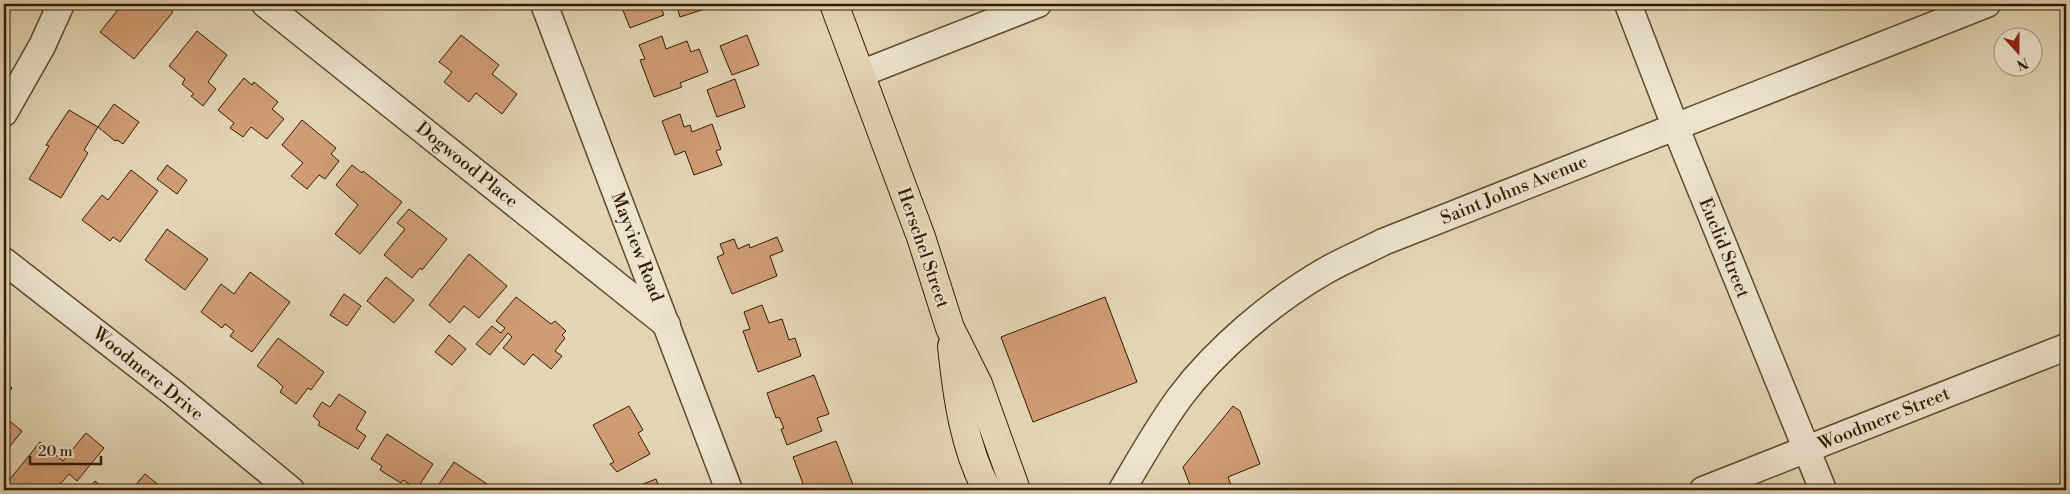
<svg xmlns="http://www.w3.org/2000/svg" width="2070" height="494" font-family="'Libre Bodoni',serif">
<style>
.building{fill:#cf9c74;stroke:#331b04}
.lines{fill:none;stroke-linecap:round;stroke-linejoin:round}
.minor-casing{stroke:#5f4a30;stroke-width:29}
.major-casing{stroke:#331b04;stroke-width:30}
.minor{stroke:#ede4ce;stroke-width:26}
.major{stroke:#e3d5b4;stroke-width:28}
.labels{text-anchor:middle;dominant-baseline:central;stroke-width:4;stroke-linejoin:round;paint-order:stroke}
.street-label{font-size:18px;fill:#331b04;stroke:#ede4ce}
</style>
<rect width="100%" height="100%" fill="#e3d5b4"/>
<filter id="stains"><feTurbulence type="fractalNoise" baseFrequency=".004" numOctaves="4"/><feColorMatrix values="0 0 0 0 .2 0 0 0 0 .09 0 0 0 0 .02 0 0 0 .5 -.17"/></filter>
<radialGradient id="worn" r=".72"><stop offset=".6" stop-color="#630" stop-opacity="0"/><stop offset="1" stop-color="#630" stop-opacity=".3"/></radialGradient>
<g class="building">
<polygon points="118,4 163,4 173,12 134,59 100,32 121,6"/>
<polygon points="618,4 659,4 664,15 630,28 621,5"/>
<polygon points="676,4 720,4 680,17"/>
<polygon points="1761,4 1781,4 1763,10"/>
<polygon points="197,31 227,55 208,82 216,89 203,106 191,96 194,94 182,84 185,79 169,66"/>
<polygon points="461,35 499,65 492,74 517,94 502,114 476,93 469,102 444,82 452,72 439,62"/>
<polygon points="747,35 759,65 732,75 720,46"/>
<polygon points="662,36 666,49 687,41 691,52 699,49 708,72 680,83 682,87 654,97 640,60 645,59 639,45"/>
<polygon points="244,78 252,85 254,82 278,102 272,109 284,119 267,139 251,127 243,137 230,128 234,123 218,110"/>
<polygon points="735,79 745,107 717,117 707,90"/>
<polygon points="114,104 139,122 123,144 117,140 115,141 98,127"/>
<polygon points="69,110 98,127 84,150 88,153 61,198 29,179 49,146 46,145"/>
<polygon points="680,114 684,127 690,125 692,132 712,124 721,149 716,151 722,165 694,175 685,151 675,155 662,121"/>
<polygon points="302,120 336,148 331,154 339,161 325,179 319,175 307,189 291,176 303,163 282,145"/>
<polygon points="167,165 187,180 177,194 157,179"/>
<polygon points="352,165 362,173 363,171 402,202 360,254 335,234 358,205 336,185"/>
<polygon points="131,170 158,191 120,242 113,237 110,241 82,220 102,195 108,200"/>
<polygon points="409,209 447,239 422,270 420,268 412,278 384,255 405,229 397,223"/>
<polygon points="167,229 208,259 185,290 145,260"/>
<polygon points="777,237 783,251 770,256 777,276 732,294 717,257 724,254 720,244 734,239 738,249 749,244 750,248"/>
<polygon points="469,254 507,286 479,318 464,306 450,323 429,305"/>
<polygon points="250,272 290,302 252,352 230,336 234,331 225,324 222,328 201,312 221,284 234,294"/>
<polygon points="386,277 414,300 394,323 367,301"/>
<polygon points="344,294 361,306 347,326 330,315"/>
<polygon points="516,297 551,324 555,321 566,331 562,335 565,338 555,351 562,356 551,369 533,354 524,365 503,348 512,337 508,333 490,355 476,344 492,326 501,333 505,328 496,321"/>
<polygon points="1105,297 1137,382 1033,422 1001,337"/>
<polygon points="762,305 769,323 782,319 789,340 795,338 801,356 758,372 743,331 750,329 744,312"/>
<polygon points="449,335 466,349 452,365 435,352"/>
<polygon points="278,338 324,372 311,390 308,388 296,404 280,392 283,387 276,380 257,366"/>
<polygon points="814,375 829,414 817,418 822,431 787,445 781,429 784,428 779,417 776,418 767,393"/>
<polygon points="4,381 12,388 4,399"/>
<polygon points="339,394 366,412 356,429 366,436 358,449 318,425 320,422 313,416 322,402 330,407"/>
<polygon points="629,406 643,430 638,433 650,454 617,472 610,464 614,462 593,425"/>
<polygon points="1233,406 1240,411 1260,464 1228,477 1233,490 1192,490 1183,467"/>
<polygon points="4,413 8,417 7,419 22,431 4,454"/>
<polygon points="86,433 104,448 77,481 69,474 55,490 15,490 6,484 40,442 63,461"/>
<polygon points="387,434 433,464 417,489 403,480 401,483 380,470 382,466 371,459"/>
<polygon points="836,441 855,490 803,490 805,489 793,457"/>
<polygon points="454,462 496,490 435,490"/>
<polygon points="145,474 165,490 131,490"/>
<polygon points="656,479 660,490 628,490"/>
<polygon points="95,481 106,490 88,490"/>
</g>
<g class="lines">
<defs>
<g id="minor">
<polyline points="265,4 667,325"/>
<polyline points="544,4 729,490"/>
<polyline points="1628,4 1675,126 1823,490"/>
<polyline points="860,74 1038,4"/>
<polyline points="4,113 42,46 61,4"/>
<polyline points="4,261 171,391 291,490"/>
<path d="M1122 490C1140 459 1158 427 1180 397 1216 349 1273 301 1325 271 1344 260 1364 252 1383 242L1987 4"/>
<polyline points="1703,490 2066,347"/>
</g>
<g id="major">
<polyline points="834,4 921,237 950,328 978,384 1016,490"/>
<path d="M952 346C957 395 964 447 987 490"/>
</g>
</defs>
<use href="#minor" class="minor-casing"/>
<use href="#major" class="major-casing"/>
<use href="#minor" class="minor"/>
<use href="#major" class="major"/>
</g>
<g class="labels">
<g class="street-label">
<text transform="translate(467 165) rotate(39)">Dogwood Place</text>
<text transform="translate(1514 190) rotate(-22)">Saint Johns Avenue</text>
<text transform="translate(637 247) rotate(69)">Mayview Road</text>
<text transform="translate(923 248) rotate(71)">Herschel Street</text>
<text transform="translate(1724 248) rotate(68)">Euclid Street</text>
<text transform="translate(148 374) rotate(39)">Woodmere Drive</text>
<text transform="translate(1884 419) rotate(-22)">Woodmere Street</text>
</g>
</g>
<rect width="2070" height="494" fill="none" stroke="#e3d5b4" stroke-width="20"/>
<rect x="5" y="5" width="2060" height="484" fill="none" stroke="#331b04" stroke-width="2.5"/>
<rect x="10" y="10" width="2050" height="474" fill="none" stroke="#331b04"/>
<g transform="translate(2018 52) rotate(159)"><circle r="24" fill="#ede4ce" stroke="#a3947d"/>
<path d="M0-4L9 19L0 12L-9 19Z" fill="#8f2418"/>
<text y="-8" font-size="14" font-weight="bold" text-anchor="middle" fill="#331b04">N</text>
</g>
<path d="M30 456v8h71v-8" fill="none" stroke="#331b04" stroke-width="2.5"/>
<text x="38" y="456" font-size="15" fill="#331b04" stroke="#ede4ce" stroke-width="4" paint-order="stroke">20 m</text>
<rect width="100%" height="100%" filter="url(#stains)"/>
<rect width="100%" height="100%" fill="url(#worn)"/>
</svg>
